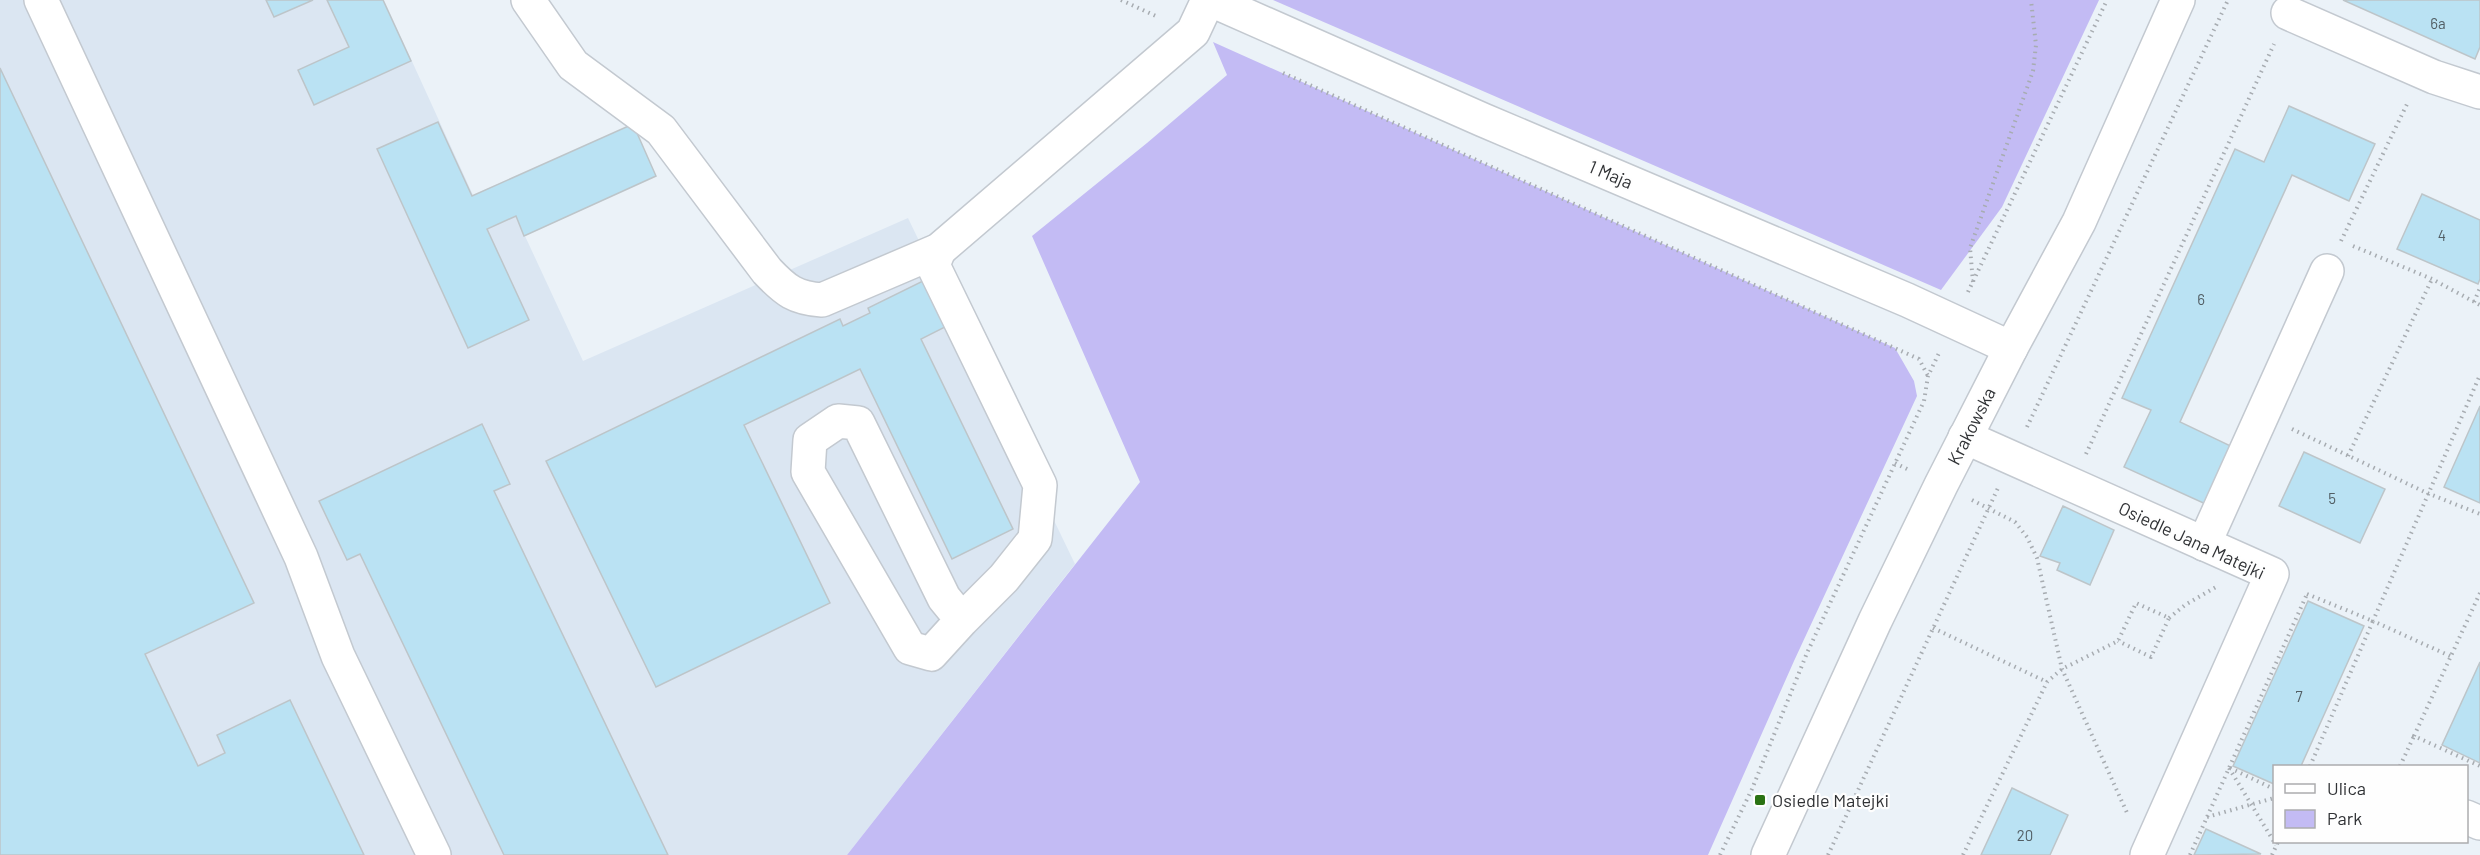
<svg xmlns="http://www.w3.org/2000/svg" width="2480" height="855" font-family="Barlow,sans-serif">
<style>
.built{fill:#dbe6f2}
.green{fill:#c3bbf4}
.building{fill:#bae2f3;stroke:#bdc5c9;stroke-width:1.5}
.lines{fill:none;stroke-linecap:round;stroke-linejoin:round}
.minor-casing{stroke:#c3c9d0;stroke-width:36}
.path{stroke:#a7acb1;stroke-width:4;stroke-dasharray:1.5 4.5;stroke-linecap:butt}
.minor{stroke:#fff;stroke-width:33}
.poi-dot{fill:#2a7213;stroke:#fefefe;stroke-width:2}
.labels{text-anchor:middle;dominant-baseline:central;stroke-width:4.5;stroke-linejoin:round;paint-order:stroke}
.number-label{font-size:15px;fill:#525e64}
.street-label{font-size:18px;fill:#303235;stroke:#fefefe}
.poi-label{font-size:18px;fill:#303235;stroke:#fefefe;text-anchor:start}
</style>
<rect width="100%" height="100%" fill="#ebf2f8"/>
<polygon class="built" points="0,0 384,0 473,195 633,124 656,176 525,236 583,361 908,218 1075,564 847,855 0,855"/>
<g class="green">
<polygon points="1273,0 2099,0 2002,207 1941,290"/>
<polygon points="1213,42 1895,348 1914,381 1917,396 1794,661 1708,855 847,855 1140,482 1032,236 1147,143 1227,75"/>
</g>
<g class="building">
<polygon points="266,0 313,0 274,17"/>
<polygon points="327,0 383,0 411,61 314,105 298,70 349,47"/>
<polygon points="2343,0 2480,0 2480,47 2475,59"/>
<polygon points="0,68 254,603 145,654 198,766 225,753 217,735 290,700 364,855 0,855"/>
<polygon points="2289,106 2375,144 2349,201 2292,175 2180,422 2237,449 2210,506 2124,467 2151,410 2122,398 2235,149 2264,162"/>
<polygon points="438,122 472,196 633,124 656,176 524,236 516,216 487,229 529,320 468,348 377,149"/>
<polygon points="2422,194 2480,220 2480,279 2478,284 2397,249"/>
<polygon points="927,279 949,325 921,339 1013,529 952,559 860,369 744,425 830,603 656,687 546,461 840,319 843,326 870,313 868,308"/>
<polygon points="2480,406 2480,503 2444,487"/>
<polygon points="482,424 510,484 494,491 668,855 504,855 360,554 347,560 319,501"/>
<polygon points="2304,452 2385,489 2360,543 2279,506"/>
<polygon points="2063,506 2114,530 2090,585 2057,570 2060,563 2040,556"/>
<polygon points="2308,601 2364,626 2301,766 2274,766 2274,784 2233,766"/>
<polygon points="2480,662 2480,763 2442,745"/>
<polygon points="2012,788 2068,815 2050,855 1981,855"/>
<polygon points="2206,829 2261,854 2194,855"/>
</g>
<g class="lines">
<defs>
<g id="minor">
<polyline points="41,0 301,557 338,656 434,855"/>
<path d="M528 0 573 65 661 130 767 271C786 291 795 298 822 300L939 250 1193 32 1208 0"/>
<polyline points="1211,0 1483,120 1907,300 2011,348"/>
<polyline points="2288,13 2434,77 2480,92"/>
<polyline points="939,250 933,265 1040,485 1035,539 1004,578 962,620 944,598 858,423 838,421 810,440 808,472 910,648 931,654 962,620"/>
<polyline points="1965,437 2272,574 2147,855"/>
<polyline points="2204,544 2327,271"/>
<polyline points="2466,817 2480,823"/>
<polyline points="1768,855 1875,621 1941,485 2011,348 2079,222 2178,0"/>
</g>
</defs>
<use href="#minor" class="minor-casing"/>
<g class="path">
<polyline points="1121,0 1158,17"/>
<polyline points="1283,73 1919,359 1928,376"/>
<polyline points="2341,241 2408,102"/>
<polyline points="2353,246 2432,279 2480,305"/>
<polyline points="1973,282 1970,248 2033,71 2036,45 2031,0"/>
<polyline points="1968,292 2107,0"/>
<polyline points="2474,302 2480,288"/>
<polyline points="2027,427 2228,0"/>
<polyline points="2292,429 2427,493 2480,514"/>
<polyline points="2086,454 2274,44"/>
<polyline points="2348,456 2432,279"/>
<polyline points="1895,463 1911,471"/>
<polyline points="1972,500 2015,522 2027,537 2037,558 2062,669 2128,815"/>
<polyline points="2480,593 2414,736 2480,766"/>
<polyline points="2307,594 2373,621 2310,766"/>
<polyline points="2169,618 2185,605 2216,587"/>
<polyline points="1933,628 2047,682"/>
<polyline points="2450,656 2373,621 2480,375"/>
<polyline points="2400,766 2414,736"/>
<polyline points="2229,768 2276,845"/>
<polyline points="2230,768 2274,789"/>
<polyline points="2207,817 2274,798"/>
<polyline points="1720,855 1752,789 1807,653 1924,401 1928,376 1939,353"/>
<polyline points="1828,855 1998,488"/>
<polyline points="1963,855 2047,682 2062,669 2118,641 2136,603 2169,618 2151,657 2118,641"/>
<polyline points="2190,855 2307,594"/>
<polyline points="2272,855 2278,842"/>
</g>
<use href="#minor" class="minor"/>
</g>
<rect class="poi-dot" x="1754" y="794" width="12" height="12" rx="3"/>
<g class="labels">
<g class="number-label">
<text x="2438" y="23">6a</text>
<text x="2442" y="235">4</text>
<text x="2201" y="299">6</text>
<text x="2332" y="498">5</text>
<text x="2299" y="696">7</text>
<text x="2025" y="835">20</text>
</g>
<g class="street-label">
<text transform="translate(1611 174) rotate(23)">1 Maja</text>
<text transform="translate(1971 426) rotate(-63)">Krakowska</text>
<text transform="translate(2192 540) rotate(25)">Osiedle Jana Matejki</text>
</g>
<g class="poi-label">
<text x="1772" y="800">Osiedle Matejki</text>
</g>
</g>
<rect x="2273" y="765" width="195" height="78" fill="#fefefe" stroke="#acacae" stroke-width="1.5"/>
<rect x="2285" y="784" width="30" height="9" fill="#ffffff" stroke="#acacae" stroke-width="1.5"/>
<text x="2327" y="795" font-size="18" fill="#303235">Ulica</text>
<rect x="2285" y="810" width="30" height="18" fill="#c3bbf4" stroke="#acacae" stroke-width="1.5"/>
<text x="2327" y="825" font-size="18" fill="#303235">Park</text>
</svg>
